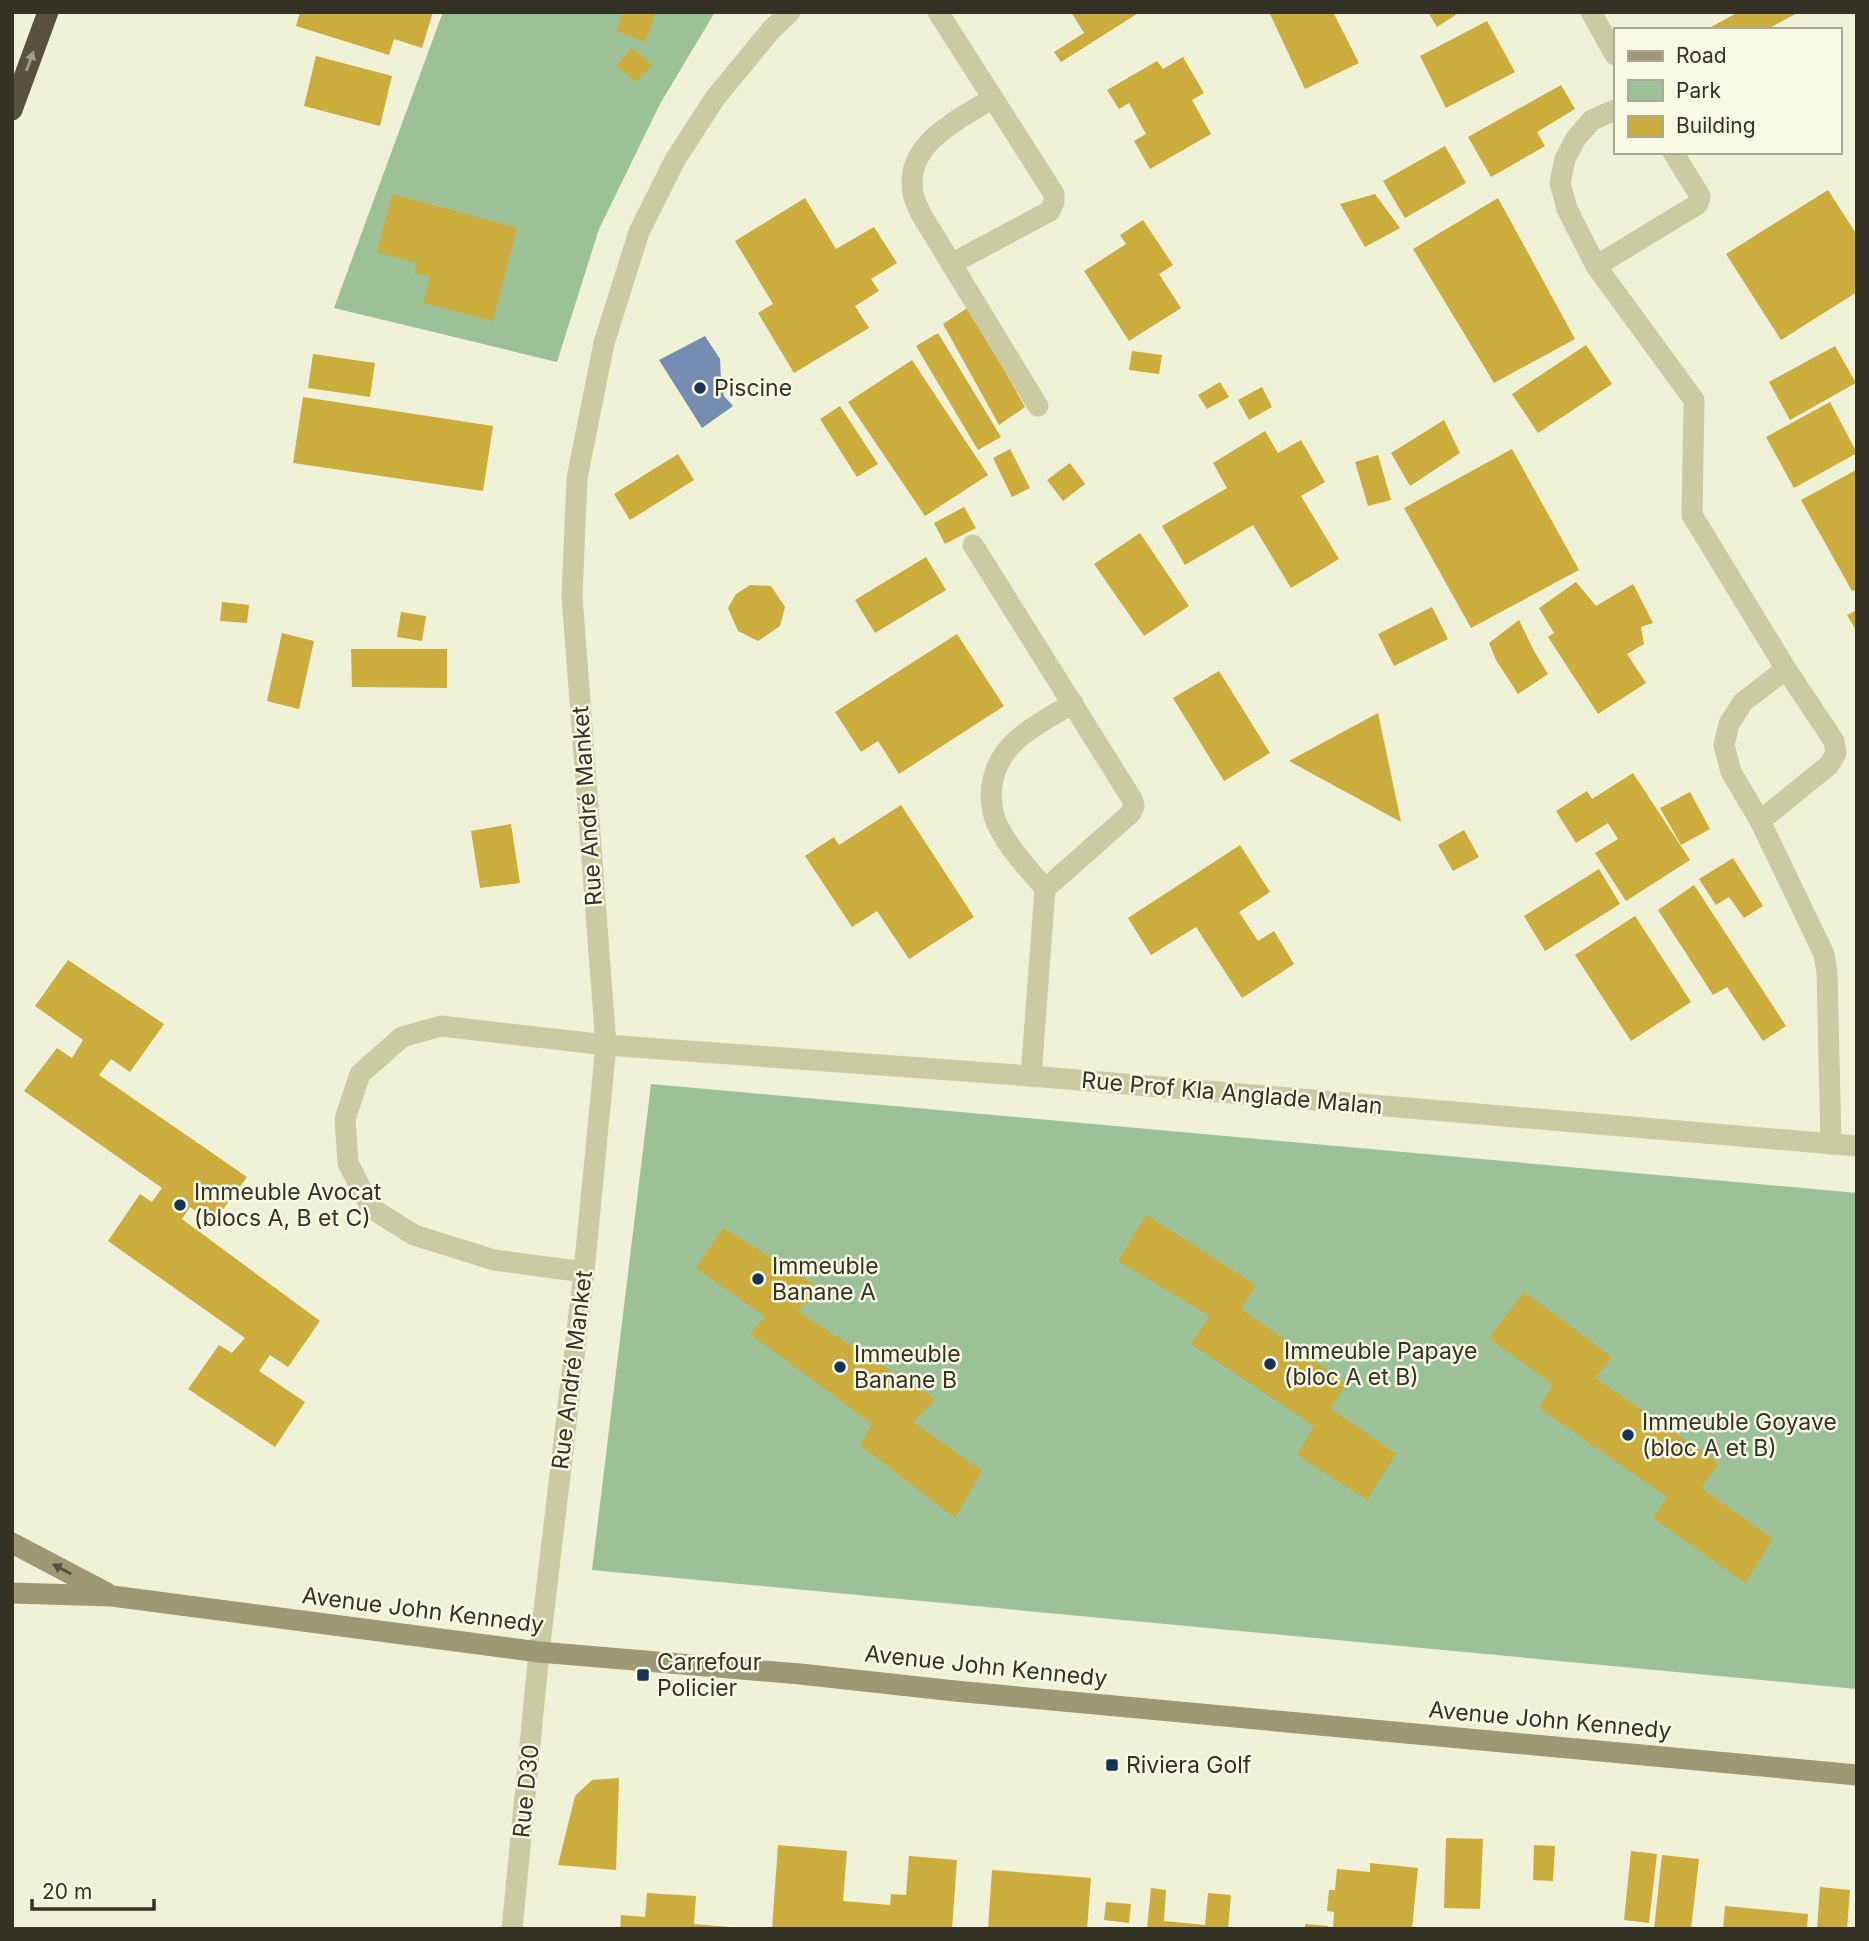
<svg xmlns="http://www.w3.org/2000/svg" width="1869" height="1941" font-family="Inter,sans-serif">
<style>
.green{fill:#9cc197}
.water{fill:#758db0}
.building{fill:#cbac3c}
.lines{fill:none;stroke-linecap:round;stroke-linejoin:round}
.lane{stroke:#cacaa3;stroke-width:21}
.street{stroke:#cacaa3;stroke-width:21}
.secondary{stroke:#9d9974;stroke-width:21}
.highway{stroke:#56523c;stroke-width:21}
.oneway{fill:#9f9e87}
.oneway2{fill:#54513d}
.poi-dot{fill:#193257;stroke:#f8fae3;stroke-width:2.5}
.labels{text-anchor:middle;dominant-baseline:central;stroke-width:5;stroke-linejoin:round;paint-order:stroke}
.poi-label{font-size:23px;fill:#343225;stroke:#f8fae3;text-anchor:start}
.street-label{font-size:23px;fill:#343225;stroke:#f8fae3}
</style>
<rect width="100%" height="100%" fill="#f0f2d7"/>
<g class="green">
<polygon points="443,12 715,12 660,104 599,229 557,362 334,308"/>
<polygon points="651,1084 1857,1193 1857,1689 592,1570"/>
</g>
<polygon class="water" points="705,336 720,359 721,380 724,396 733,406 702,428 659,360"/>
<g class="building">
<polygon points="300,12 433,12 422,48 394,39 389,55 296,26"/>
<polygon points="623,12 656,12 645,42 616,31"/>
<polygon points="1071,12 1140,12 1061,62 1054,52 1084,33"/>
<polygon points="1274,12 1333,12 1359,63 1305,89 1270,14"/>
<polygon points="1428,12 1460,12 1437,27"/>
<polygon points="1738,12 1799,12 1766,30 1706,30"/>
<polygon points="1487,21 1515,72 1446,108 1420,56"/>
<polygon points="632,48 652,65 636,82 616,65"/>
<polygon points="316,56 392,76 380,126 304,106"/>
<polygon points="1183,57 1204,93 1192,100 1211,134 1150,169 1134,141 1146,134 1129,103 1119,109 1107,90 1157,61 1163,69"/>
<polygon points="1561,85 1575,109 1537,132 1545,146 1491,177 1468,137"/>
<polygon points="1445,146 1466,183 1405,218 1383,181"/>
<polygon points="1828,190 1857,235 1857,292 1781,340 1726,254"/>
<polygon points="392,194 517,228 493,321 423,303 430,277 414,273 417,263 377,252"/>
<polygon points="1375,194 1400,228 1365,247 1340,204"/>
<polygon points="805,198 836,249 874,227 897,263 871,279 879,291 855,306 869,328 794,373 758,313 773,304 735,241"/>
<polygon points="1498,198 1575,339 1494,383 1413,249"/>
<polygon points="1143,220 1173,265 1159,274 1181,308 1129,341 1084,271 1126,244 1120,235"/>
<polygon points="969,307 1025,407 999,425 943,324"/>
<polygon points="938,333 1001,437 978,450 916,346"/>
<polygon points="1586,345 1612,384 1538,433 1512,394"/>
<polygon points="1835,346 1856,383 1790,420 1769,382"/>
<polygon points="1132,351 1162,355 1159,374 1129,370"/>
<polygon points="313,354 375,363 370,397 308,388"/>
<polygon points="912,360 988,475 925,516 848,402"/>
<polygon points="1220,382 1229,397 1207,409 1198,395"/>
<polygon points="1262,387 1272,407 1249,420 1238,400"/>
<polygon points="303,397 493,426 483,491 293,463"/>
<polygon points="1830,402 1857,453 1794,488 1766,437"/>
<polygon points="840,406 878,464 857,477 820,419"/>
<polygon points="1444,420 1460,453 1410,486 1391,453"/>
<polygon points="1265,431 1278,453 1301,440 1325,482 1301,496 1339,559 1291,588 1253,525 1185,565 1162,526 1227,488 1213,463"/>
<polygon points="1010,449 1030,488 1012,497 993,458"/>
<polygon points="1512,449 1579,570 1471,628 1404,508"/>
<polygon points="678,454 694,480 630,520 614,494"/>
<polygon points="1378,455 1391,500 1368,506 1355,462"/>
<polygon points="1070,463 1085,484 1063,501 1047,480"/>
<polygon points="1856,470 1857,589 1852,591 1801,500"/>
<polygon points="964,507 976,528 945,544 934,523"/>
<polygon points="1140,533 1189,606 1144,636 1094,564"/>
<polygon points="926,557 946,590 875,633 855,600"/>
<polygon points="1576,582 1596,606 1633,584 1653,623 1641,627 1644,644 1627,654 1646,683 1598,714 1548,637 1554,633 1539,608"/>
<polygon points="750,585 771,586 785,607 780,626 758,641 738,631 728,608 736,594"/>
<polygon points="222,602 249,605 247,623 220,621"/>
<polygon points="1432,607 1448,639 1394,666 1378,634"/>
<polygon points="1857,610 1857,632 1847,615"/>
<polygon points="401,612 426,616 422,641 397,637"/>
<polygon points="1519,620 1534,651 1548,674 1518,694 1496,660 1489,643"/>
<polygon points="282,633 314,641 299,709 267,701"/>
<polygon points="957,634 1004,706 899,774 878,741 861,752 835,712"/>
<polygon points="351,649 447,649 447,688 352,687"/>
<polygon points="1219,671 1270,753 1224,781 1173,698"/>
<polygon points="1378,713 1401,822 1289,761"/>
<polygon points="1633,773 1690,860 1626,901 1595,853 1618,839 1608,823 1576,843 1556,811 1587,791 1592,799"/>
<polygon points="1690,792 1710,829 1681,845 1660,808"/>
<polygon points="901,805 974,917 909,959 877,911 852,927 805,856 834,837 839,845"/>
<polygon points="511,824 520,883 480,888 471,831"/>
<polygon points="1464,830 1479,857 1453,871 1438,845"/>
<polygon points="1240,845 1270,892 1239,912 1258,941 1274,931 1294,964 1242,998 1196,927 1151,955 1128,918"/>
<polygon points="1733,858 1763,906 1744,918 1729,897 1716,905 1699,879"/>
<polygon points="1599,869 1620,904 1545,951 1524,916"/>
<polygon points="1694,885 1786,1026 1763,1041 1727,987 1713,995 1658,910"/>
<polygon points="1635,916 1691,1002 1631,1041 1575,955"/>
<polygon points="68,960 164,1024 130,1072 111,1059 99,1075 247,1177 213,1223 190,1207 182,1219 320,1321 288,1367 270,1355 259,1371 305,1402 275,1447 188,1389 219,1345 232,1353 245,1338 108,1241 140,1194 152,1202 162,1188 24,1091 57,1048 72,1058 83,1040 35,1006"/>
<polygon points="1146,1215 1256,1285 1241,1309 1347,1384 1330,1408 1396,1454 1367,1500 1297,1455 1314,1426 1191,1344 1210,1316 1118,1261"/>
<polygon points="723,1228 822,1289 797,1311 936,1400 913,1422 982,1471 955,1518 860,1445 872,1424 750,1334 765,1317 696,1268"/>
<polygon points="1524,1292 1612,1357 1595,1378 1719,1463 1701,1488 1773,1539 1745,1583 1653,1518 1667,1497 1539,1408 1553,1385 1489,1338"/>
<polygon points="619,1778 616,1870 558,1865 575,1796 592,1780"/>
<polygon points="1446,1838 1483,1839 1480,1909 1444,1908"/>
<polygon points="778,1845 847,1851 843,1901 890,1905 891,1894 906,1895 909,1856 957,1860 952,1929 772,1929"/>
<polygon points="1534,1845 1555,1846 1553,1881 1533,1880"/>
<polygon points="1631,1851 1657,1854 1649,1923 1624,1920"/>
<polygon points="1662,1855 1699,1859 1691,1929 1654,1929"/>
<polygon points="1370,1863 1418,1868 1412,1929 1333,1929 1334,1912 1327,1911 1329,1890 1335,1890 1337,1869 1370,1872"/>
<polygon points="992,1870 1091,1878 1087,1929 988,1929"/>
<polygon points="1820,1887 1850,1890 1847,1929 1817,1929"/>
<polygon points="1151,1888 1166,1890 1164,1921 1205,1925 1208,1893 1231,1895 1228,1929 1147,1929"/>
<polygon points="647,1893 696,1896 694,1924 729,1927 729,1929 620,1929 621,1915 645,1917"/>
<polygon points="1106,1902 1131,1904 1129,1923 1104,1920"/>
<polygon points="1725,1906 1808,1914 1807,1929 1723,1929"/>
<polygon points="1305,1924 1328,1926 1328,1929 1305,1929"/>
</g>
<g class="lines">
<polyline class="lane" points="584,1272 494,1260 414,1235 371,1208 348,1163 345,1119 360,1074 402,1037 441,1026 606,1045"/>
<g class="street">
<polyline points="938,12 1054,194 1054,202 1050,211 951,264"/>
<polyline points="1591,12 1615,55"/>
<path d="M993 98C959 120 904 143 913 193 914 200 918 207 921 214L1038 406"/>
<polyline points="1615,110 1592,120 1576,138 1565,159 1560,183 1567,209 1596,266 1694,400 1692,515 1786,669 1834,741 1836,753 1829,765 1760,821"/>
<polyline points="1596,266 1698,204 1700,196 1673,152"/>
<polyline points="973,545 1132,799 1134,806 1131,813 1045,889"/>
<polyline points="1786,669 1743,702 1729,724 1724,745 1731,772 1760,821 1824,954 1827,972 1831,1144"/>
<polyline points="606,1045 1031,1076 1857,1146"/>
<path d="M1031 1076 1045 889C1030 870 1010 850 999 828 992 816 990 798 992 785 998 741 1038 725 1073 703"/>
<polyline points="512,1929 539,1652 584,1272 606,1045 572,596 577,478 604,343 639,232 675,160 715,98 772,29 790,12"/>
</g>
<g class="secondary">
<polyline points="12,1543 107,1593"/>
<polyline points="12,1593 112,1596 539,1652 800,1674 955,1691 1857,1775"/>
</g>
<polyline class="highway" points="12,110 48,12"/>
</g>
<defs><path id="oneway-solid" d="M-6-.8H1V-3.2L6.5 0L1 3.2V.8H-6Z" transform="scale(1.75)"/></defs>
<use class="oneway" href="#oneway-solid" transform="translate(30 61) rotate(-70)"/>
<use class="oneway2" href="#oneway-solid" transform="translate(62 1569) rotate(-152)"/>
<g class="poi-dot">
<circle cx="700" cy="388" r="7"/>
<circle cx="180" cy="1205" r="7"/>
<circle cx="758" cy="1279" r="7"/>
<circle cx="1270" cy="1364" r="7"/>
<circle cx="840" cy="1367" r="7"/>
<circle cx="1628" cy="1435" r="7"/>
<rect x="636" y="1668" width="14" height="14" rx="3.5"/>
<rect x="1105" y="1758" width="14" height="14" rx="3.5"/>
</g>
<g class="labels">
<g class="poi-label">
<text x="714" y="388">Piscine</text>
<text x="194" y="1192">Immeuble Avocat<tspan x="194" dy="26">(blocs A, B et C)</tspan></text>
<text x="772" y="1266">Immeuble<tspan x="772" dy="26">Banane A</tspan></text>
<text x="1284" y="1351">Immeuble Papaye<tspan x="1284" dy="26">(bloc A et B)</tspan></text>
<text x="854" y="1354">Immeuble<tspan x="854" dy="26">Banane B</tspan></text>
<text x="1642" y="1422">Immeuble Goyave<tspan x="1642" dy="26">(bloc A et B)</tspan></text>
<text x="657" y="1662">Carrefour<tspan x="657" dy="26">Policier</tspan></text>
<text x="1126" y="1765">Riviera Golf</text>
</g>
<g class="street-label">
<text transform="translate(587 806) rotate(-94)">Rue André Manket</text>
<text transform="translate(1232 1093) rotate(5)">Rue Prof Kla Anglade Malan</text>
<text transform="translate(572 1370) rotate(-83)">Rue André Manket</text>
<text transform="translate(423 1610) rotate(7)">Avenue John Kennedy</text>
<text transform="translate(986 1666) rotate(6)">Avenue John Kennedy</text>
<text transform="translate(1550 1720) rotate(5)">Avenue John Kennedy</text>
<text transform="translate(526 1791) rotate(-84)">Rue D30</text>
</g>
</g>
<rect width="1869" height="1941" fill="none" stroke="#343225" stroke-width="28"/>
<rect x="1614" y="28" width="228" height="126" fill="#f8fae3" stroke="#aaaa97" stroke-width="2"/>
<rect x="1628" y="51" width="35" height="10" fill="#9d9974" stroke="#aaaa97" stroke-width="2"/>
<text x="1676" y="63" font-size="21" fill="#343225">Road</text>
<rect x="1628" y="80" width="35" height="21" fill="#9cc197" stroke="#aaaa97" stroke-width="2"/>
<text x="1676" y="98" font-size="21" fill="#343225">Park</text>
<rect x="1628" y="116" width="35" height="21" fill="#cbac3c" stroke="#aaaa97" stroke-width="2"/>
<text x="1676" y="133" font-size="21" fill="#343225">Building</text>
<path d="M32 1899v10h122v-10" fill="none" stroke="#343225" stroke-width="3.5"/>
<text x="42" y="1899" font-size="21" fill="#343225" stroke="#f8fae3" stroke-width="5" paint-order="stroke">20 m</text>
</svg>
